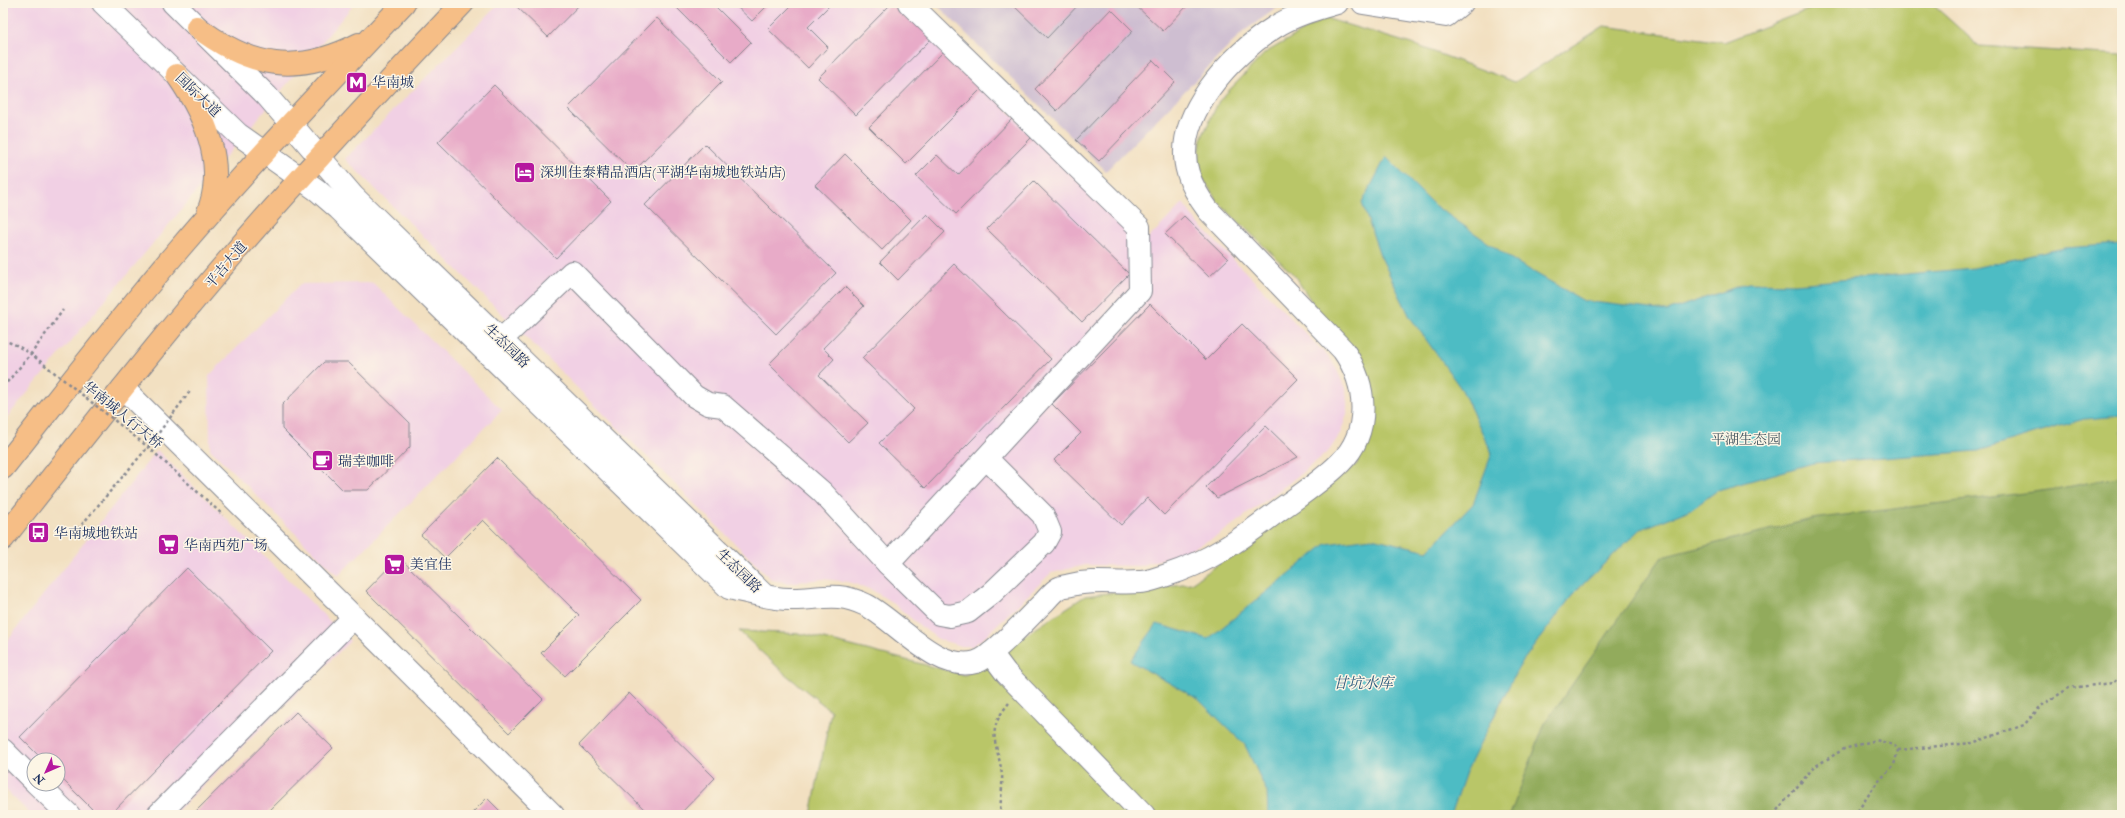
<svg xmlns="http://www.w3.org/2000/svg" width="2125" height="818" font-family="'IM FELL Double Pica','Noto Serif SC',serif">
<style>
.built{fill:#f1d0e4;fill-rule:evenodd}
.industrial{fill:#cebed1}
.green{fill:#b9c668;stroke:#6a7a63}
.forest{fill:#92ab5c;stroke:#566d5d}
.water{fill:#4ebcc4;stroke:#347691}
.building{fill:#e8abc8}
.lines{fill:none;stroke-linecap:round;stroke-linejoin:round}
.minor-casing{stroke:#868890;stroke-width:24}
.major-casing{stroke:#868890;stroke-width:24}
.path{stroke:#868890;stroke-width:2.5;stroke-dasharray:3 3;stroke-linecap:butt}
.minor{stroke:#fff;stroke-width:22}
.major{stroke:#f6be86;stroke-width:22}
.path-bridge{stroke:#868890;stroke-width:2.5;stroke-dasharray:3 3;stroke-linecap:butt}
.labels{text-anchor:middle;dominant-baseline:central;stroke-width:3;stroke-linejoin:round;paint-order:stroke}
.poi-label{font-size:14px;fill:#1b2f5e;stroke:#fcf5e5;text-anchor:start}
.street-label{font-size:14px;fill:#1b2f5e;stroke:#fcf5e5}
.park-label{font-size:14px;fill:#425560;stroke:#fcf5e5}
.water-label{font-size:15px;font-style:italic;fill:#2a597d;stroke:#fcf5e5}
</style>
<rect width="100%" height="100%" fill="#fcf5e5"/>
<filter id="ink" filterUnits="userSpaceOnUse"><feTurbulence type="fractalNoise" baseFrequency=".025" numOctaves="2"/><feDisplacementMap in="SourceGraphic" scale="8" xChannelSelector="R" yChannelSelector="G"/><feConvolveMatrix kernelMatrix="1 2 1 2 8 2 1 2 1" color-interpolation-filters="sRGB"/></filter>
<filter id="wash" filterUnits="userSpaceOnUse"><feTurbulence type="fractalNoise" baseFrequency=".012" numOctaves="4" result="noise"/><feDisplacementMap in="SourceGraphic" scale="16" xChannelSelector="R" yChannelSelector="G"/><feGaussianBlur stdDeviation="0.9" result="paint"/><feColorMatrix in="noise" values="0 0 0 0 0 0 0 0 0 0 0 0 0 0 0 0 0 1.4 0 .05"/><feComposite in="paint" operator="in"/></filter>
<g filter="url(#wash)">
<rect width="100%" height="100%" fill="#f2e0c1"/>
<g class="built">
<polygon points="3,3 355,3 3,422"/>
<polygon points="500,3 899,3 1143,244 1183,203 1196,221 1331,360 1337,370 1346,391 1347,403 1347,414 1340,434 1329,451 1289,483 1219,535 1182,553 1139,566 1086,565 1051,573 981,640 972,646 961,646 938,639 919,625 893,603 872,590 849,582 823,579 789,583 772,580 345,159"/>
<polygon points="373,283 502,410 338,576 210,449 209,376 300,284"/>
<path d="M157 450 350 641 173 815H31L3 787V646ZM34 760H58V784H34Z"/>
</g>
<polygon class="industrial" points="935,3 1284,3 1244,31 1106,171"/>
<polygon class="green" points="1826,3 1931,3 1979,46 2122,55 2122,815 811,815 831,711 784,673 739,631 804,634 965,675 1085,596 1191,583 1304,504 1357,464 1373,395 1294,275 1217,201 1198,170 1201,139 1219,101 1265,53 1325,18 1418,46 1515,82 1604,26 1724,42"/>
<polygon class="forest" points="2122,476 2122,815 1510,815 1545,723 1662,557 1812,519 2057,489"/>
<polygon class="water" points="1386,157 1434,205 1516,262 1584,301 1667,311 1748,283 1795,284 1974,268 2064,248 2122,244 2122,416 2084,419 1978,451 1813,463 1718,490 1692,509 1639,530 1574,593 1519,666 1466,772 1451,815 1268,815 1267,792 1245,745 1198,699 1130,661 1157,624 1208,639 1326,544 1372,538 1428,551 1473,504 1492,453 1462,390 1410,317 1380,255 1362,203"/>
<g id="blocks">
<g class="building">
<polygon points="513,3 581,3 548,37"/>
<polygon points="672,3 712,3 751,42 731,62"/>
<polygon points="733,3 770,3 752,21"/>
<polygon points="794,3 832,3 808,27 828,47 808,68 768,29"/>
<polygon points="892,3 897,3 932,38 856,115 818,78"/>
<polygon points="1011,3 1080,3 1047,38"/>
<polygon points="1133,3 1190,3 1163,31"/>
<polygon points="1111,9 1133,31 1057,111 1035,89"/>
<polygon points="657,18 722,82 633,172 568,108"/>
<polygon points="945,50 983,87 906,164 869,127"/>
<polygon points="1153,60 1175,82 1099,161 1076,140"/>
<polygon points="494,85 611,201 556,258 438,142"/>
<polygon points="1012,119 1031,138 956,214 916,176 937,155 958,175"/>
<polygon points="705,144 836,273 776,334 645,205"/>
<polygon points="845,154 911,220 882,250 815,185"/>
<polygon points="1034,181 1129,274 1082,322 987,229"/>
<polygon points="927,214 945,232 898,280 880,262"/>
<polygon points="1184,216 1228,259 1209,277 1165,234"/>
<polygon points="954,264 1051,359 925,488 879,443 914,409 862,358"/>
<polygon points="845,287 864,306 823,348 834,359 819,375 868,423 848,442 769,364"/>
<polygon points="1150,304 1206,360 1242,324 1298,379 1164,515 1147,498 1121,525 1054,460 1081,433 1052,404"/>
<polygon points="324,362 348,362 410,423 410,447 368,490 343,490 282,429 282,405"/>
<polygon points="1266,426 1298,457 1217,498 1206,487"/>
<polygon points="497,458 641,600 565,676 541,653 579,615 483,520 445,558 421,535"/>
<polygon points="399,557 543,699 509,733 366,591"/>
<polygon points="187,568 271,651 110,815 98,815 58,775 58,760 43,760 20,737"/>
<polygon points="629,693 715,778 679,815 650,815 579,745"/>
<polygon points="296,712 333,748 265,815 192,815"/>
<polygon points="487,798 504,815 470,815"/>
</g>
</g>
</g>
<g filter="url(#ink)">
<use href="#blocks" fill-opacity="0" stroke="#868890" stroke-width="1"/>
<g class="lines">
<defs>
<g id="minor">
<path d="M103 3 238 134 317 190 339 209 729 588C748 592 770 599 789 599 820 600 835 590 866 605 897 621 937 673 976 662 992 658 1030 615 1044 602 1048 598 1053 591 1059 588 1062 586 1067 586 1071 585 1094 579 1116 584 1140 582 1148 582 1157 578 1164 576 1210 562 1241 539 1278 511 1299 496 1322 481 1340 463 1372 431 1367 384 1343 350L1208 210C1199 198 1192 187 1188 173 1171 117 1232 54 1275 27 1294 15 1316 9 1337 3"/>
<polyline points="173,3 267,96 353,196 763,594"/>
<polyline points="909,3 1139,227 1140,291 888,564 939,614 950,616 968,612 992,593 1044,543 1050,532 1043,515 986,458"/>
<polyline points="1363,3 1446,16 1462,3"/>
<polyline points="501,340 572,272 694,396 708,404 723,406 822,492 888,564"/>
<polyline points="123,388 553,815"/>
<polyline points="991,653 1006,673 1144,815"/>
<polyline points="3,750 34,781"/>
<polyline points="37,784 69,815"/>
<polyline points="158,815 354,617"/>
</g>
<g id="major">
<path d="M197 27C251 68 297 76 359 44"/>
<path d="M177 75C205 115 227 164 208 212"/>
<path d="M3 468C61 395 118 320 179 249 251 164 328 84 404 3"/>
<path d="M3 539C88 432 172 323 263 220 329 146 395 74 463 3"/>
</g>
</defs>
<use href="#minor" class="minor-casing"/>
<use href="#major" class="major-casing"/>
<g class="path">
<polyline points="3,387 31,354 63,310"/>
<polyline points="78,529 148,447"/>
<polyline points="1898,750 1972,743 2024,725 2041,706 2069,688 2113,683 2122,674"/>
<path d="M1000 815C1000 802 1003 788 1002 775 998 742 984 733 1009 703"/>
<polyline points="1773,815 1814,767 1844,749 1876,740 1894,745 1898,750 1894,765 1876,784 1855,815"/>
</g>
<use href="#minor" class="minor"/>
<use href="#major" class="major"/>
<g class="path-bridge">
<polyline points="3,340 16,345 31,354 148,447 223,515"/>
<polyline points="148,447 191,390"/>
</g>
</g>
</g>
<defs>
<symbol id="metro-square" viewBox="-11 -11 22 22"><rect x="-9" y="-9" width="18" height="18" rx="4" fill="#b5179e" stroke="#fcf5e5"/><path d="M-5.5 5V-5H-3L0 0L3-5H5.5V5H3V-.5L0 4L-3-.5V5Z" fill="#fff"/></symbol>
<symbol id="hotel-square" viewBox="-11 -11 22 22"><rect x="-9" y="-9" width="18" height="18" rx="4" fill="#b5179e" stroke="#fcf5e5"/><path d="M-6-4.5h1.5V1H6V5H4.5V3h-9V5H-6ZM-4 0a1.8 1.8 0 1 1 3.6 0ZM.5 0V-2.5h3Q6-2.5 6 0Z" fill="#fff"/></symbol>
<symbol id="cafe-square" viewBox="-11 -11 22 22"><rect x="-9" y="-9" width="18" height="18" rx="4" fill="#b5179e" stroke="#fcf5e5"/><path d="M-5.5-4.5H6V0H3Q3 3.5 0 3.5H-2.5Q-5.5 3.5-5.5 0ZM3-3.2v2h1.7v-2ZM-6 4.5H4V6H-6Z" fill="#fff"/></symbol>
<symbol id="bus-square" viewBox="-11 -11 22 22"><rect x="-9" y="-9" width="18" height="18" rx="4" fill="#b5179e" stroke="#fcf5e5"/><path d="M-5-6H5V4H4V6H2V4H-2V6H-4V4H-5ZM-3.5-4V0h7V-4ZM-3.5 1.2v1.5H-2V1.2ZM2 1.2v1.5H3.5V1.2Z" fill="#fff"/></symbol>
<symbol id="supermarket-square" viewBox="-11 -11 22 22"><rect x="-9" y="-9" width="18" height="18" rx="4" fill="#b5179e" stroke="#fcf5e5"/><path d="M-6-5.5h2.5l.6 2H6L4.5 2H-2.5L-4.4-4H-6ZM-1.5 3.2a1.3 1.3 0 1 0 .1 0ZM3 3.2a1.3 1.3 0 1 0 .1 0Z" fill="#fff"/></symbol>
</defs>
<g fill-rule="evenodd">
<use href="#metro-square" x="344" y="70" width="25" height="25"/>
<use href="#hotel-square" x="512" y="160" width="25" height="25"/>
<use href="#cafe-square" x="310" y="448" width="25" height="25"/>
<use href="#bus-square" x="26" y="520" width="25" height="25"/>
<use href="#supermarket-square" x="156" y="532" width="25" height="25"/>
<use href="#supermarket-square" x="382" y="552" width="25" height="25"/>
</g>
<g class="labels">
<g class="poi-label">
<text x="372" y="82">华南城</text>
<text x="540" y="172">深圳佳泰精品酒店(平湖华南城地铁站店)</text>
<text x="338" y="461">瑞幸咖啡</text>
<text x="54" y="533">华南城地铁站</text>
<text x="184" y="545">华南西苑广场</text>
<text x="410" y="564">美宜佳</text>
</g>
<g class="street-label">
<text transform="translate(198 95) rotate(44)">国际大道</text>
<text transform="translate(226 265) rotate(-50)">平吉大道</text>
<text transform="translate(507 346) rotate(44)">生态园路</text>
<text transform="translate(123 415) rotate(39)">华南城人行天桥</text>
<text transform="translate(739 571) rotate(44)">生态园路</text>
</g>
<g class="park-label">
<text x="1746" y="439">平湖生态园</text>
</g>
<g class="water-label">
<text x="1363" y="683">甘坑水库</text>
</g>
</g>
<rect width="2125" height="818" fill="none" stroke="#fcf5e5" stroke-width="16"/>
<g transform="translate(46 772) rotate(225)"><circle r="19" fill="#fcf5e5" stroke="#a2a6af"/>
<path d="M0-3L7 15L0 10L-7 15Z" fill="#b5179e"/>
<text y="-6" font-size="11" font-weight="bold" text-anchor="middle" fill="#1b2f5e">N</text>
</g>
</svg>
